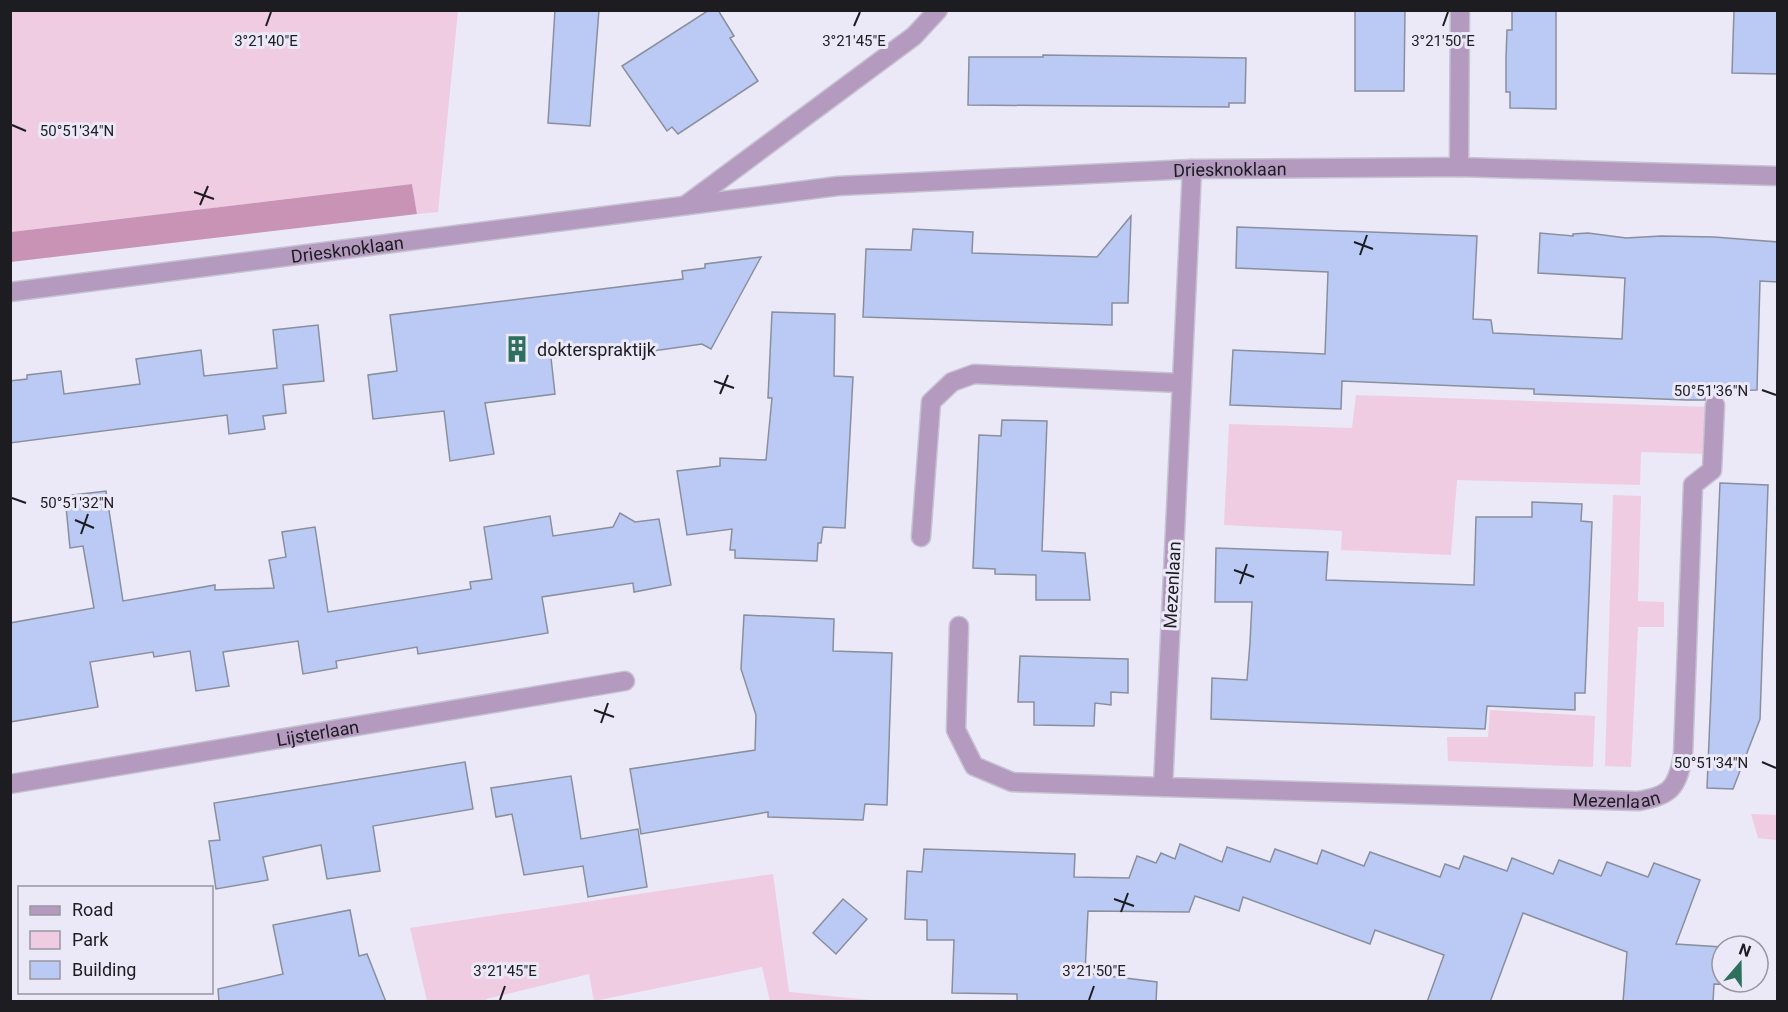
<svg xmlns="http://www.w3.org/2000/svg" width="1788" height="1012" font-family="Roboto,sans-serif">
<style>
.green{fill:#f0cce2}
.forest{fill:#c993b6}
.building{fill:#bacaf5;stroke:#898f9c;stroke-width:1.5}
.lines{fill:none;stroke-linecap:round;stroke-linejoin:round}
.minor-casing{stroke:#c6c3d1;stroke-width:21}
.minor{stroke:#b59ac0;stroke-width:18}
.ticks{fill:none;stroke:#1d1c21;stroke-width:2}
.labels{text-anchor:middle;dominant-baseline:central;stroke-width:6;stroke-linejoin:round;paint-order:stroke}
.street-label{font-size:18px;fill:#1d1c21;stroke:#ebe8f8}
.poi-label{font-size:18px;fill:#1d1c21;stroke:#ebe8f8;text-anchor:start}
.ticks-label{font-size:15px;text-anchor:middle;fill:#1d1c21;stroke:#ebe8f8;stroke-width:6;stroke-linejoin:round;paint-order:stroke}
</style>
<rect width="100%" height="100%" fill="#ebe8f8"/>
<g class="green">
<polygon points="10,11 458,11 438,212 417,214 412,184 11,232"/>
<polygon points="1356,395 1709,407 1706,454 1641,452 1640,485 1457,480 1451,555 1341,550 1342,531 1224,525 1229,424 1352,428"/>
<polygon points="1613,495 1641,496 1638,601 1664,602 1664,627 1638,627 1631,767 1605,766"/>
<polygon points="1490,710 1595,716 1593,767 1448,761 1447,737 1488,737"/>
<polygon points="1751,814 1777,815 1777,840 1758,838"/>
<polygon points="773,874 789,992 881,1001 770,1001 762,967 594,1001 589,974 486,999 487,1001 427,1001 410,928"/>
</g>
<polygon class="forest" points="412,184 417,214 11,262 11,232"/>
<g class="building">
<polygon points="555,10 599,10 590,126 548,123"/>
<polygon points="709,10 718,10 734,36 730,38 758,81 678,134 672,127 667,131 622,66"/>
<polygon points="1355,10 1405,10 1404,91 1355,91"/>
<polygon points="1512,10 1556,10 1556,109 1510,108 1510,92 1506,92 1506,58 1507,30 1512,30"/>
<polygon points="1734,10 1778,10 1778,74 1732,73"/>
<polygon points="1043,55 1246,58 1245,103 1229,103 1229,107 968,105 969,57 1043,57"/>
<polygon points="1131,216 1128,303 1112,303 1112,325 863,317 866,249 911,250 913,229 973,232 972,253 1097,257"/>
<polygon points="1237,227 1477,236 1473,319 1491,320 1493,333 1622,339 1625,278 1538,273 1540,233 1573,236 1573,234 1588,233 1626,238 1661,236 1714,237 1778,242 1778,282 1760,281 1757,390 1705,391 1705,400 1687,400 1534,394 1534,389 1342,381 1341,409 1230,405 1233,350 1325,354 1328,272 1236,268"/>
<polygon points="761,257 711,349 702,344 639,353 638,347 551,358 555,394 485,403 494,454 450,461 444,411 373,419 368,375 397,371 390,315 683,279 682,271 705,268 705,264"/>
<polygon points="772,312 835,314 834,376 853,377 845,528 823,527 821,543 818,543 817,561 735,558 735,550 730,550 732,529 687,535 677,471 720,466 720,458 766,460 772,398 768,398"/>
<polygon points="318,325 324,381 283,385 286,413 263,416 265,429 229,434 227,415 10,443 10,381 27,379 27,375 61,371 64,394 140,384 136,359 201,350 204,376 277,368 273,330"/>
<polygon points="1002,420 1047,421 1042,551 1085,553 1090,600 1036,600 1036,575 995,574 995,569 973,568 979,435 1001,436"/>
<polygon points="1720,483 1768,485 1760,719 1733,789 1707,788"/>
<polygon points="106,491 123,601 215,585 215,590 274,588 269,560 286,557 282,532 315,527 328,612 471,589 470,582 492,579 484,527 550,516 553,536 613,527 620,513 635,522 659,519 671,585 634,592 633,583 542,597 548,633 418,654 417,647 336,661 337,668 303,674 298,641 223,652 229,686 196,691 190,651 154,657 153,652 90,662 98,707 10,722 10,623 94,608 83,546 70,548 65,496"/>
<polygon points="1532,502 1582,504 1581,521 1592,522 1585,693 1575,693 1575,710 1487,706 1485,729 1211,719 1212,678 1247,680 1250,643 1252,602 1215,602 1216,548 1328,552 1326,580 1474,585 1476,517 1532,517"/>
<polygon points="744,615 834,619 833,651 892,653 887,805 865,804 863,820 768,817 768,812 641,834 630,769 755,750 756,715 741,669"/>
<polygon points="1020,656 1128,659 1128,693 1111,692 1111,705 1095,703 1094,726 1034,725 1034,702 1018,702"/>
<polygon points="465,762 473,809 373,826 380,871 327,879 321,845 263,857 268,880 216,889 209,841 220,840 214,803"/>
<polygon points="571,776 581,839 638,829 647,887 588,897 583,866 524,875 512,814 496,817 491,788"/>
<polygon points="1180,844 1222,862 1227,847 1270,862 1275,849 1317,864 1322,850 1364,866 1370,852 1440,877 1445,864 1459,869 1464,856 1507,871 1512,858 1553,874 1559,860 1601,876 1607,862 1648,877 1654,863 1700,880 1676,944 1722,947 1722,982 1751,982 1751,985 1714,984 1713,1002 1623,1002 1627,952 1523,913 1490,1002 1427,1002 1444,955 1375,930 1370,944 1243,897 1239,911 1195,896 1189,912 1088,911 1085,973 1157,982 1156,1002 1017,1002 1017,994 952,993 954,940 927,940 927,920 905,919 907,871 922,872 924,849 1075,854 1074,877 1129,878 1137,856 1156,863 1161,853 1175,859"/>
<polygon points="843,899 867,919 836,954 813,933"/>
<polygon points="350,910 359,956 367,954 386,1002 219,1002 218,989 283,974 273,925"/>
</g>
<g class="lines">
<defs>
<g id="minor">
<polyline points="1459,167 1460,10"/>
<path id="s1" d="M1192 169 1163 787 1638 801C1671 796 1677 787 1683 756L1693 485 1712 470 1715 405"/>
<polyline points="686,205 914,36 938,10"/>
<path id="s2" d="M10 292 838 186 1192 169 1459 167 1778 176"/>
<polyline points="921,537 931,402 952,382 974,374 1181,383"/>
<polyline points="959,626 956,730 974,766 1012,782 1163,787"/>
<path id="s3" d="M10 784 625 681"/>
</g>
</defs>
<use href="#minor" class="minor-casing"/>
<use href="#minor" class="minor"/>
</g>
<path class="ticks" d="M266 26 271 12M854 26 860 12M1443 26 1448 12M12 125 26 131M194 192 214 199M200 205 208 186M1354 242 1373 249M1360 255 1367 235M714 381 734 388M1762 390 1776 395M720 394 728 375M12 498 26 503M75 520 94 528M81 534 88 514M1234 570 1254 577M1240 584 1247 564M594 710 614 717M601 723 608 703M1762 762 1776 768M1114 899 1134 906M1121 912 1128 893M500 1000 505 986M1089 1000 1094 986"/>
<defs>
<symbol id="building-bare" viewBox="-9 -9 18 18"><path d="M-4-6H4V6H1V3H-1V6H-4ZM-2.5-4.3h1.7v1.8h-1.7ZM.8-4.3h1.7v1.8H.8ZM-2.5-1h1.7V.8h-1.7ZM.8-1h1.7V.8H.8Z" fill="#2e6f5e" stroke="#ebe8f8" stroke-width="2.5" paint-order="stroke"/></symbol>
</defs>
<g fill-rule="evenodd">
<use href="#building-bare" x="498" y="330" width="38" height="38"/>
</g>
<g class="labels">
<g class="street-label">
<text stroke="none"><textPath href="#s2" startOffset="1227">Driesknoklaan</textPath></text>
<text stroke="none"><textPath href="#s2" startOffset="340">Driesknoklaan</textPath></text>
<text transform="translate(1172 585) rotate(-87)">Mezenlaan</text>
<text stroke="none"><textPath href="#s3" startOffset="312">Lijsterlaan</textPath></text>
<text stroke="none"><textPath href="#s1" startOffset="1072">Mezenlaan</textPath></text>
</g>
<g class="poi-label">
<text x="537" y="349">dokterspraktijk</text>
</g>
</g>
<g class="ticks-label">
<text x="854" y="46">3°21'45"E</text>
<text x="1443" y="46">3°21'50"E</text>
<text x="266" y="46">3°21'40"E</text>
<text x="77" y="136">50°51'34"N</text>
<text x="1711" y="396">50°51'36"N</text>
<text x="77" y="508">50°51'32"N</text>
<text x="1711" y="768">50°51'34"N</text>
<text x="505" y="976">3°21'45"E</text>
<text x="1094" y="976">3°21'50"E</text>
</g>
<rect width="1788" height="1012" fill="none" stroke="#1d1c21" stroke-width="24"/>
<rect x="18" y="886" width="195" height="108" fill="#ebe8f8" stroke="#9996a2" stroke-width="1.5"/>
<rect x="30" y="906" width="30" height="9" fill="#b59ac0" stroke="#9996a2" stroke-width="1.5"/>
<text x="72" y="916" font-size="18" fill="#1d1c21">Road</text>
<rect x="30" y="931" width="30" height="18" fill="#f0cce2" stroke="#9996a2" stroke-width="1.5"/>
<text x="72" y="946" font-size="18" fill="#1d1c21">Park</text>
<rect x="30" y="961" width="30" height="18" fill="#bacaf5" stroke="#9996a2" stroke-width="1.5"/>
<text x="72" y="976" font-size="18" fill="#1d1c21">Building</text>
<g transform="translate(1740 964) rotate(20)"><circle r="28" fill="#ebe8f8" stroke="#9996a2" stroke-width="1.5"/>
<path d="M0-4.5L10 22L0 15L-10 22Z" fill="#2e6f5e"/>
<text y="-9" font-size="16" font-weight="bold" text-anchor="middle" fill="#1d1c21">N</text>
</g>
</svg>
